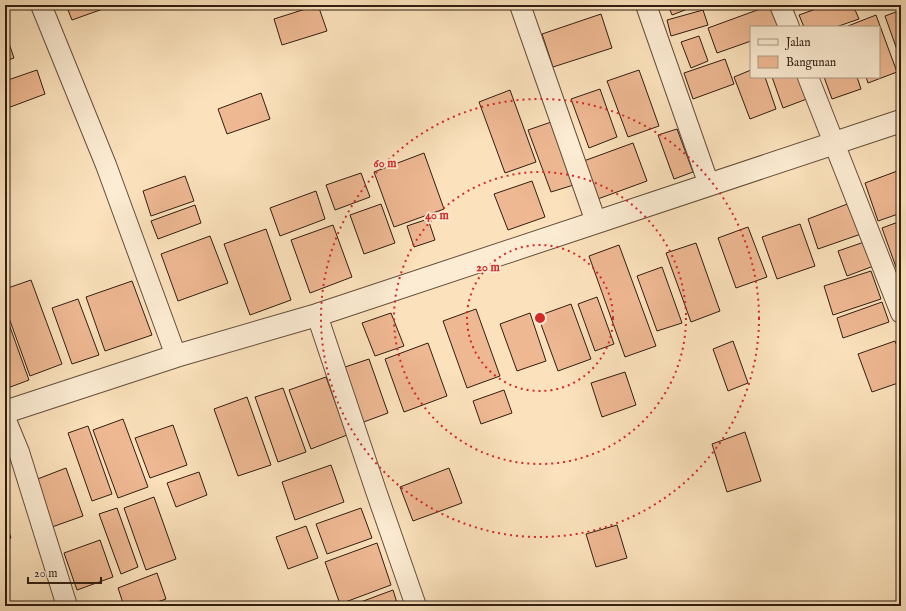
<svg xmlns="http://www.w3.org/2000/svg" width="906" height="611" font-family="'IM FELL English',serif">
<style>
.building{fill:#eeb892;stroke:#311e12}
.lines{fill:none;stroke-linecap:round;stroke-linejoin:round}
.minor-casing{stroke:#644f3c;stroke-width:22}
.tertiary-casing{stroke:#644f3c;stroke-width:24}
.minor{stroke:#fcecd3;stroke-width:20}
.tertiary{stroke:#fcecd3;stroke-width:22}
.ring{fill:none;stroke:#d62828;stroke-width:2;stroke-dasharray:2 4}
.centre{fill:#d62828;stroke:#fcecd3;stroke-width:2}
.ring-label{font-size:12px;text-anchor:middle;font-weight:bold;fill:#d62828;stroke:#fcecd3;stroke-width:3.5;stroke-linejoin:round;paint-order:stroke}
</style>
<rect width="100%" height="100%" fill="#fbe2bc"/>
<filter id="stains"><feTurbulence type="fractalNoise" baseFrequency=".005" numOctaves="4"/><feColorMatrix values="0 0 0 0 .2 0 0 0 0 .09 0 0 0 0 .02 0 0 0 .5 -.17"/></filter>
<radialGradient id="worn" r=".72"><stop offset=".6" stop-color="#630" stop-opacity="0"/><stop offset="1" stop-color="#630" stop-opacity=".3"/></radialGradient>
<g class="building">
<polygon points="66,5 114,5 72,20"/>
<polygon points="318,5 327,31 282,45 274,19"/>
<polygon points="668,5 698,5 672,15"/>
<polygon points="771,5 781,27 751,27 751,41 717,53 708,28"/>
<polygon points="827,5 853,5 859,19 836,27 804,27 799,15"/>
<polygon points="879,5 893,5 881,9"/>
<polygon points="703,10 708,25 671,36 667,20"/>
<polygon points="901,10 901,61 885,16"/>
<polygon points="601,14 612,48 553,67 542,34"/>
<polygon points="876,15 897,72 868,83 866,77 879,77 879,27 848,27 848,26"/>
<polygon points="5,32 14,58 5,61"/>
<polygon points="699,36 708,61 691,68 681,42"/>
<polygon points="725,59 734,84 693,99 684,73"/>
<polygon points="37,70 45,94 5,109 5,81"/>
<polygon points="639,70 659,126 628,137 607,81"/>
<polygon points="751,70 751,77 765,77 776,109 750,119 734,77"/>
<polygon points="772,77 805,77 812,97 783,108"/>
<polygon points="824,77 857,77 861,89 832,99"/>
<polygon points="600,89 617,137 589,148 571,99"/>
<polygon points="510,90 536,162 505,173 479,102"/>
<polygon points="261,93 270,119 227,134 218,109"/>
<polygon points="557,120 580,183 551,192 528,130"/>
<polygon points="677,129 693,172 674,179 658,135"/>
<polygon points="633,143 647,181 595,200 581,162"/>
<polygon points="424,153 444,209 394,227 374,172"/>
<polygon points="900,170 901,172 901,213 878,221 865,183"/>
<polygon points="361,173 370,197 335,210 326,185"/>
<polygon points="185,176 194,201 151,216 143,191"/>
<polygon points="532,181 545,217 508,230 494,194"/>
<polygon points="316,191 325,219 280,236 270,208"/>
<polygon points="850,203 861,234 818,249 808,219"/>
<polygon points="381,204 395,243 364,254 350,215"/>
<polygon points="195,205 201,223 158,239 151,221"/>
<polygon points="428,219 435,240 414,247 407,226"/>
<polygon points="901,221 901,281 882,228"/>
<polygon points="800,224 815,266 777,279 762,237"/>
<polygon points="333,225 352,277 310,293 291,240"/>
<polygon points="748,227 767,277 736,288 718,238"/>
<polygon points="266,229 291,300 250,315 224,244"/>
<polygon points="210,236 228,283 178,301 161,254"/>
<polygon points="870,240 879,264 847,276 838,251"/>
<polygon points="696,243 720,311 691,322 666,253"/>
<polygon points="619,245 656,346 625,357 589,256"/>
<polygon points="662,267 682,323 657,331 637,276"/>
<polygon points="871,271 881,299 833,315 824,286"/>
<polygon points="31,280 62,364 30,376 5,307 5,289"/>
<polygon points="132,281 152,335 105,351 86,297"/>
<polygon points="597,297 614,344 595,351 578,304"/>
<polygon points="78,299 99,355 72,364 52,308"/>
<polygon points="882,302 889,322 843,338 837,318"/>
<polygon points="571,304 591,359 558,371 538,316"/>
<polygon points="476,309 500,376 467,388 443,321"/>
<polygon points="5,313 29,380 5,389"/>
<polygon points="391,313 404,346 375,356 362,323"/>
<polygon points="530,313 546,361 517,371 500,324"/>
<polygon points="733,341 748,383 728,391 713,349"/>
<polygon points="895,341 901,356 901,382 872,392 858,354"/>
<polygon points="428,343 447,396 404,412 385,359"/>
<polygon points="369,359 388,413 361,423 342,368"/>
<polygon points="625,372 636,405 602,417 591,383"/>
<polygon points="326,377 347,435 311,449 289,390"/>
<polygon points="283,388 306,452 278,462 255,397"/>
<polygon points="504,390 512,413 481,424 473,401"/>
<polygon points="247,397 271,465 238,476 214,409"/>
<polygon points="123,419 148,487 118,498 93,430"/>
<polygon points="173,425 187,465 150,478 135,438"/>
<polygon points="88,426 112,494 92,501 68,433"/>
<polygon points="745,432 761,481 727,492 712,444"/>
<polygon points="331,465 344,502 295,520 282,482"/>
<polygon points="66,468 83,516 52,527 35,480"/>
<polygon points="449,468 462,503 413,521 400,487"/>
<polygon points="199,472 207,495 176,507 167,483"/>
<polygon points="154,497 176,559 146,570 124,508"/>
<polygon points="117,508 138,567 121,574 99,514"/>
<polygon points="361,508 372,538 327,554 316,524"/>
<polygon points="5,519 11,538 5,539"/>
<polygon points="617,525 627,558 596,567 586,534"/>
<polygon points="306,526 318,558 288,569 276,537"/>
<polygon points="100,540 113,577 77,590 64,553"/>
<polygon points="377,543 391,585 340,604 325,562"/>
<polygon points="157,573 166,599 146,606 124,606 118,588"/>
<polygon points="393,590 398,606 350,606"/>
</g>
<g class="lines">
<defs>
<g id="minor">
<polyline points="41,5 106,165 176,356"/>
<polyline points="520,5 596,222"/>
<polyline points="646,5 709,185"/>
<polyline points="780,5 789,27"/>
<polyline points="808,77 901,313"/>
<polyline points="317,315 376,491 416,606"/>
<polyline points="5,418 19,452 67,606"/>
</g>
<polyline id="tertiary" points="5,412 176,356 317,315 901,121"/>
</defs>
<use href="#minor" class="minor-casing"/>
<use href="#tertiary" class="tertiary-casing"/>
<use href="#minor" class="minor"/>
<use href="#tertiary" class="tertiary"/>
</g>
<g class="ring">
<circle cx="540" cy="318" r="73"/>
<circle cx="540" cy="318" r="146"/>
<circle cx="540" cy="318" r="219"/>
</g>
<circle cx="540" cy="318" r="6" class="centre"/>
<g class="ring-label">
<text x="385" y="167">60 m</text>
<text x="437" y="219">40 m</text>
<text x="488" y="271">20 m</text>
</g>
<rect width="906" height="611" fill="none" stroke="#fbe2bc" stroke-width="20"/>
<rect x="6" y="6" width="894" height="599" fill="none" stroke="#311e12" stroke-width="2"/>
<rect x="10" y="10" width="886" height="591" fill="none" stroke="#311e12"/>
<rect x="750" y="26" width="130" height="52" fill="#fcecd3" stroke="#ab9a86"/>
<rect x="758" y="39" width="20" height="6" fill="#fcecd3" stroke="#ab9a86"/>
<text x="786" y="46" font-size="12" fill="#311e12">Jalan</text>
<rect x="758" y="56" width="20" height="12" fill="#eeb892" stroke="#ab9a86"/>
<text x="786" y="66" font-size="12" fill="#311e12">Bangunan</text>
<path d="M28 577v6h73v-6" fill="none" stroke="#311e12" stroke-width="2"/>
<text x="34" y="577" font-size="12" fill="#311e12" stroke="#fcecd3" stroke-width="3" paint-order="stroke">20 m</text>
<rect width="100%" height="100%" filter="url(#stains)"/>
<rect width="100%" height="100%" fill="url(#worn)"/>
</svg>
